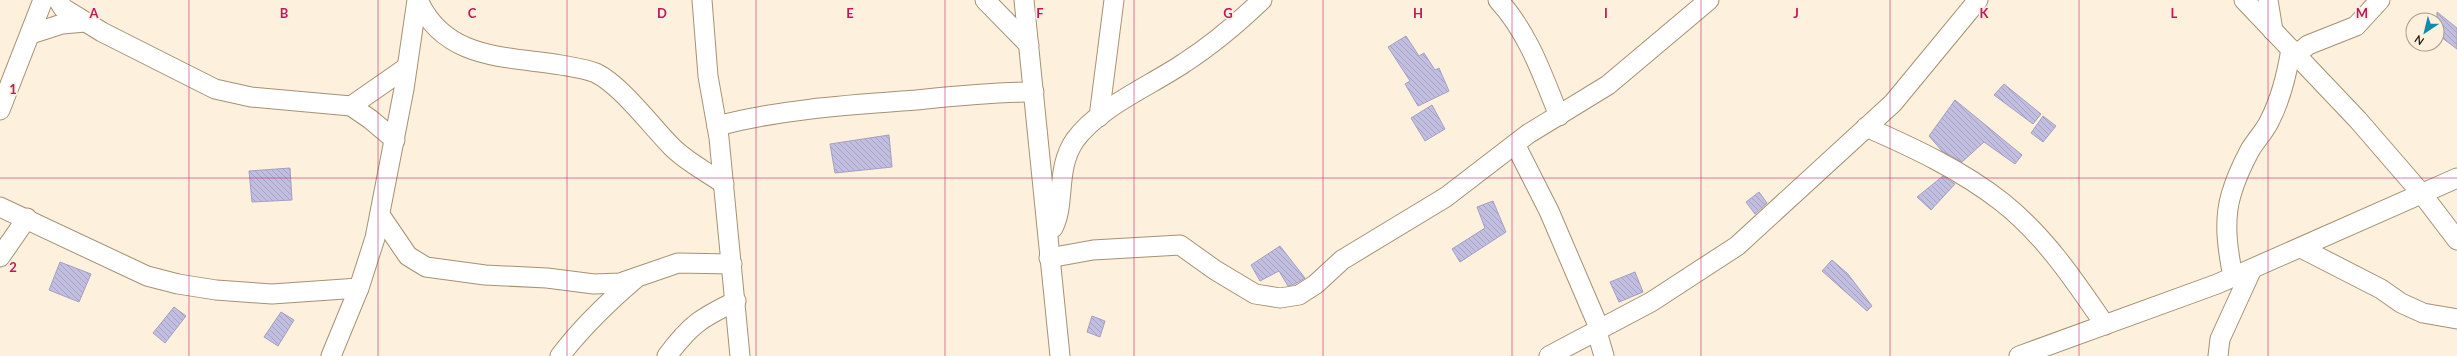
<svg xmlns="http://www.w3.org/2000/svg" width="2457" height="356" font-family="Lato,sans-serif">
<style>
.building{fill:url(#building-back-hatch);stroke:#a3a0c2}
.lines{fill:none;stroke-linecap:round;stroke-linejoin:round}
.minor-casing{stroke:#a69173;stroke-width:21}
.minor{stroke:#fff;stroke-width:19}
.grid{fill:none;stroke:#c2185b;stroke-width:1;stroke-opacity:0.55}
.grid-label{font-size:13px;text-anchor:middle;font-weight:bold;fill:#c2185b;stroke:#fdf0dc;stroke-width:3.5;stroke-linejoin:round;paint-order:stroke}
</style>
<defs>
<pattern id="building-back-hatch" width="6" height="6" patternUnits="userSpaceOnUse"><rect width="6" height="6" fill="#c1bee1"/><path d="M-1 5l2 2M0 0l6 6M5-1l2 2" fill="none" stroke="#a6a3c0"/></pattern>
</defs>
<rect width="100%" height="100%" fill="#fdf0dc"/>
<g class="building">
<polygon points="2437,12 2457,28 2457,49 2437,34"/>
<polygon points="1406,36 1419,56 1424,53 1435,70 1439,68 1449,91 1418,106 1405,84 1410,81 1388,47"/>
<polygon points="2004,84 2041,114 2033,124 1994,95"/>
<polygon points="1955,100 2022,155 2015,164 1984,142 1962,162 1942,151 1929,136"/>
<polygon points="1432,105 1445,129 1425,141 1411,118"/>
<polygon points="2043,116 2056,126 2043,142 2031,133"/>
<polygon points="889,135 892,167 835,173 830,144"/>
<polygon points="290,168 292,200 252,202 249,171"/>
<polygon points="1943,176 1955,184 1931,210 1917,197"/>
<polygon points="1759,192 1767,203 1755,214 1746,202"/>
<polygon points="1493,201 1506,232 1460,262 1452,249 1485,228 1477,207"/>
<polygon points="1280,246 1305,278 1295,284 1288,286 1279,271 1260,281 1251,265"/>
<polygon points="1832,260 1848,274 1872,306 1867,311 1822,271"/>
<polygon points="60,262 91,274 79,302 49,290"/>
<polygon points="1635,272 1643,292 1619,302 1610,282"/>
<polygon points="174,307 186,316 165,343 153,333"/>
<polygon points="281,312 294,320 278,346 264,337"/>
<polygon points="1092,316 1105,321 1100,337 1087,332"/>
</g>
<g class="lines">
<defs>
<g id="minor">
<polyline points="58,0 63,8 102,32 215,89 251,97 351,106 370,119 395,140"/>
<path d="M418 0C445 60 505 56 561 65 572 67 586 69 596 73 622 86 652 127 672 147 687 162 707 172 724 184"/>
<polyline points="702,0 708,76 719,138 740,356"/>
<polyline points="985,0 1029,45"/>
<polyline points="1024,0 1060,356"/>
<path d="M1498 0C1528 32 1543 76 1559 116"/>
<polyline points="2244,0 2358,120 2422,194 2457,240"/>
<polyline points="2268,0 2273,31"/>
<polyline points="31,34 62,24 85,22"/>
<polyline points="2296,55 2308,45 2356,26 2380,0"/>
<polyline points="351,106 407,67"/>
<polyline points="0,110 43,0"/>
<polyline points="1099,117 1114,0"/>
<path d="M717 126C782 109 849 105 916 100 956 96 993 92 1034 92"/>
<path d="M1866 127C1914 148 1961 170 2002 202 2044 235 2075 281 2105 325"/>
<polyline points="1515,144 1549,211 1600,330"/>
<polyline points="0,207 147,276 178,284 216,290 272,294 359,288"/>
<polyline points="380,215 408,256 426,267 485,275 547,278 594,284 620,283 678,263 732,264"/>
<path d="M1053 228C1066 203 1055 169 1075 140 1099 107 1150 86 1184 63 1212 45 1238 23 1262 0"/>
<polyline points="2301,248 2381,289 2401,303 2423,313 2457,319"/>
<polyline points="0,257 27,218"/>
<polyline points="1049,258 1093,250 1180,245 1215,270 1255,294 1280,298 1299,295 1316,284 1342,260 1446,197 1528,134 1608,85 1709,0"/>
<path d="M2233 277C2228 251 2223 222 2231 195 2235 181 2243 163 2250 150 2256 140 2264 132 2269 122 2281 99 2287 74 2291 49"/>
<polyline points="1597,332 1604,356"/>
<polyline points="331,356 359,288 375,238 404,89 417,0"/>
<path d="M560 356C582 327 607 303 635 279"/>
<path d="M667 356C691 324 701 318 736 301"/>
<polyline points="1549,356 1651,302 1737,246 1893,103 1978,0"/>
<polyline points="2019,356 2217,284 2457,178"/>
<polyline points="2218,356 2220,339 2252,269"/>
</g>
</defs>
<use href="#minor" class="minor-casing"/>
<use href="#minor" class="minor"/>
</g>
<path class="grid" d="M189 0V356M378 0V356M567 0V356M756 0V356M945 0V356M1134 0V356M1323 0V356M1512 0V356M1701 0V356M1890 0V356M2079 0V356M2268 0V356M0 178H2457"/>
<g class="grid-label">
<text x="94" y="18">A</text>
<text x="284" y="18">B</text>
<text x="472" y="18">C</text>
<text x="662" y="18">D</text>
<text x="850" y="18">E</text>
<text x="1040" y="18">F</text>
<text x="1228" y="18">G</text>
<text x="1418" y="18">H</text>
<text x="1606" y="18">I</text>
<text x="1796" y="18">J</text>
<text x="1984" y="18">K</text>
<text x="2174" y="18">L</text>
<text x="2362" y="18">M</text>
<text x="13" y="94">1</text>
<text x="13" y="272">2</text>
</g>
<g transform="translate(2425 32) rotate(215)"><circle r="19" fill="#fdf0dc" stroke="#a79c8b"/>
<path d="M0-3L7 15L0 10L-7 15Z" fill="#108bad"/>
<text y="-6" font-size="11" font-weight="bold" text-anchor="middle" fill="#251d11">N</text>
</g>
</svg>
